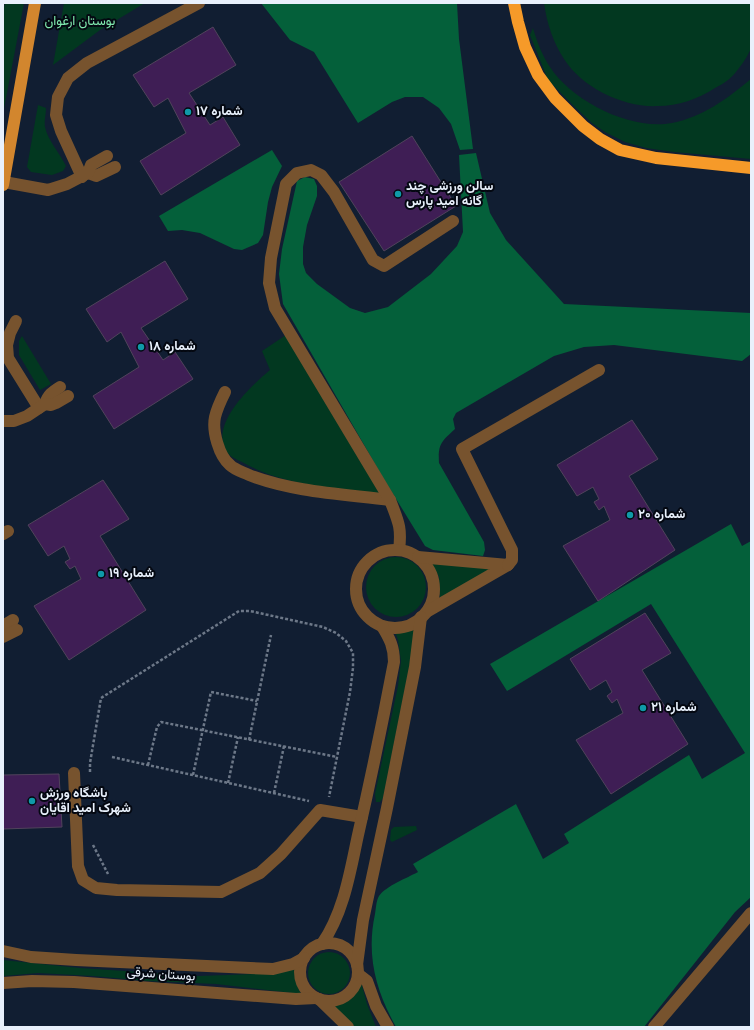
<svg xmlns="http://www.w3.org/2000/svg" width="754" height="1030" font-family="Overpass,Vazirmatn,sans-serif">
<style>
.green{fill:#023820}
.forest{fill:#04603a}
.building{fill:#3f1e55;stroke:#50435b}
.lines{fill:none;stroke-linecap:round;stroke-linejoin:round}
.path{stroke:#6d7888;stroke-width:2.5;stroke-dasharray:3 2;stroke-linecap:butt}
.minor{stroke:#77532e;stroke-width:12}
.major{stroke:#d2862e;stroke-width:12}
.highway{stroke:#f69a29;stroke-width:12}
.culture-dot{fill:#0f9aa8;stroke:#040811;stroke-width:1.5}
.labels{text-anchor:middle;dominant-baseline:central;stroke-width:4;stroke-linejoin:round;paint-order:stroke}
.park-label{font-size:13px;fill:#81eaaf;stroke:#040811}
.poi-label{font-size:13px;font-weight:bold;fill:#e9f1fc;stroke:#040811;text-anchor:start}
.street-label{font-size:13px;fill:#e9f1fc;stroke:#040811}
</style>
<rect width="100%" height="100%" fill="#111e32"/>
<g class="green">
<polygon points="5,3 24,3 3,114 3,14"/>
<polygon points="64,3 145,3 100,30 53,65"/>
<path d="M544 3H751C751 14 753 39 751 48 748 57 735 75 728 80 724 83 719 86 715 88 698 99 678 106 658 106 625 108 582 88 564 59 553 42 547 24 544 3Z"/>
<path d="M533 28C537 42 542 55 550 67 572 101 631 131 672 123 703 117 728 98 751 79V159L674 152 646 148 625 142 605 132 592 123 576 108 548 80 530 35Z"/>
<path d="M38 105 46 108C46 114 44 121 45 127 48 141 60 153 66 166L63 171 52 175 31 172 27 167Z"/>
<path d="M286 335 383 495C336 488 284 486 242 462 236 459 230 457 227 452 208 425 252 385 270 370L262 351Z"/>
<polygon points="22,336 51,384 40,390 19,355 19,341"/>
<circle cx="396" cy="587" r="30"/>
<polygon points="429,559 494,570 440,604 439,577"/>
<polygon points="417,628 383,798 380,802 376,802 375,794 398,686 401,661 398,640 395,632"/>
<polygon points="416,826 417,830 392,842 390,840 391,830 394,827"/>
<circle cx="329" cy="973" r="21"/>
<polygon points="3,960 80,968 199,976 255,974 295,968 295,980 301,994 216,984 148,981 93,976 38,973 3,976"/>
<path d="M361 982 367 1004 376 1027H355L331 1007C346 1003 354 997 361 982Z"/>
</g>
<g class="forest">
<polygon points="261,3 457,3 459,39 473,149 460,150 451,124 439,108 423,97 405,97 392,102 358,123 314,52 290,40"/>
<polygon points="272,150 282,166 272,187 268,202 263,235 258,243 242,250 234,249 200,233 182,230 168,231 159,216"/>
<path d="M476 153 490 213 506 240 564 304 751 313V354L742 361 614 345 584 347 554 356 456 413 453 419 455 429C441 442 438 444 439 463L484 542 485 550 483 556 433 550 425 546 382 476 283 304 279 274 282 249 297 181 305 177 314 179 317 186V196L307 225 303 247V264L306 273 317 284 350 308 365 313 388 307 431 274 457 246 463 232 459 155Z"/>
<path d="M731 524 742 546 751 541V897L735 912 644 1027H396C376 991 366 956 375 914 376 909 376 901 379 896 386 886 407 878 418 872L413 864 516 804 543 859 569 843 564 834 689 755 702 779 745 753 651 604 507 691 490 664Z"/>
</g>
<g class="building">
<polygon points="213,27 236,65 189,93 210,125 223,117 240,145 161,195 140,161 186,133 168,98 154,107 133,75"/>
<polygon points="412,136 456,206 384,251 339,182"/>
<polygon points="165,261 188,299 141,328 163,360 175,352 193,379 114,429 93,396 139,367 121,332 107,342 86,309"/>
<polygon points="632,420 658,459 629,476 675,550 598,601 563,546 610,520 604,506 599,510 594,502 599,499 593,487 577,496 557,465"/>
<polygon points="103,480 129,519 100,536 146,610 69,660 34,606 81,579 75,566 70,569 65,562 70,559 64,546 48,556 28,525"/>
<polygon points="645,613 671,653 642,670 688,744 611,794 576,740 623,713 617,699 612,703 607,696 612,692 606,680 590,690 570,659"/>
<polygon points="59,774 62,827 3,829 3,775"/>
</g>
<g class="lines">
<g class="path">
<polyline points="249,740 271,635"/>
<polyline points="112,757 309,801"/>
<polyline points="148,765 157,727 161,722 337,757"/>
<polyline points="90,772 90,763 101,698 239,611 250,611 323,627 336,633 346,641 353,653 353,668 350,692 329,797"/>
<polyline points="193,775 211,692 257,701"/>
<polyline points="228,783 238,737"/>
<polyline points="274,793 284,746"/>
<polyline points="93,845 108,874"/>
</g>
<g class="minor">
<polyline points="88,173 96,176 115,167"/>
<polyline points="82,177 61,131 56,115 58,97 68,78 87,63 199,3"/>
<polyline points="4,182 48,190 67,184 88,173 91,165 107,156"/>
<polyline points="16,321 10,333 7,345 8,358 39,408"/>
<path d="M225 392C221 400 217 408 215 417 212 431 219 456 230 465 235 470 243 472 249 475 293 492 343 494 390 500"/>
<path d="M45 404C48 395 52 392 60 387"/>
<polyline points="3,421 14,421 27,416 45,404 51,405 56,403 68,396"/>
<polyline points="3,534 8,531"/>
<path d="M399 550C402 527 398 521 390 500L275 308 269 283 271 258 286 184 297 173 311 170 321 175 334 192 373 260 384 266 453 221"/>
<circle cx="395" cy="589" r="39"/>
<polyline points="418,557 508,565 428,611"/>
<polyline points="508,565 512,560 512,550 462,449 599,370"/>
<polyline points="3,626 13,620"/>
<polyline points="3,637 17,630"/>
<polyline points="74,773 78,866 83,880 96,888 117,890 221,892 260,873 281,854 320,810 362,817"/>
<circle cx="329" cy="972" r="29"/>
<path d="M322 944C344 912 350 872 358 835 371 778 383 720 394 662 394 647 390 639 382 626"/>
<polyline points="3,951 31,957 76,960 273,969 293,964 304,958"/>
<polyline points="357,965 363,920 387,808 415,667 421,617"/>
<polyline points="358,974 367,981 376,1006 388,1027"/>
<polyline points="3,983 32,981 74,982 296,999 316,998"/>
<polyline points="319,999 348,1027"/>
<polyline points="654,1027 751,913"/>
</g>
<polyline class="major" points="3,185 35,3"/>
<polyline class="highway" points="514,3 518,22 525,47 538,75 555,98 583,126 600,139 620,150 656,158 751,168"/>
</g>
<g class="culture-dot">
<circle cx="188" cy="112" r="4"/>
<circle cx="398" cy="194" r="4"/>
<circle cx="141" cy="347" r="4"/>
<circle cx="630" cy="515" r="4"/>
<circle cx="101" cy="574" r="4"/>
<circle cx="643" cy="708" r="4"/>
<circle cx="32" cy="801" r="4"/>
</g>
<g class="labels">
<g class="park-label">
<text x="80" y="22">بوستان ارغوان</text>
</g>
<g class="poi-label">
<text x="196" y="112">شماره ۱۷</text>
<text x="406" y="187">سالن ورزشی چند<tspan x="406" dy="15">گانه امید پارس</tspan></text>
<text x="149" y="347">شماره ۱۸</text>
<text x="638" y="515">شماره ۲۰</text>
<text x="109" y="574">شماره ۱۹</text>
<text x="651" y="708">شماره ۲۱</text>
<text x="40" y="794">باشگاه ورزش<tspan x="40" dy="15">شهرک امید اقایان</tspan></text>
</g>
<g class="street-label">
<text transform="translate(161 975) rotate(4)">بوستان شرقی</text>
</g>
</g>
<rect width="754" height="1030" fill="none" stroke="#e9f1fc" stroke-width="8"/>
</svg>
